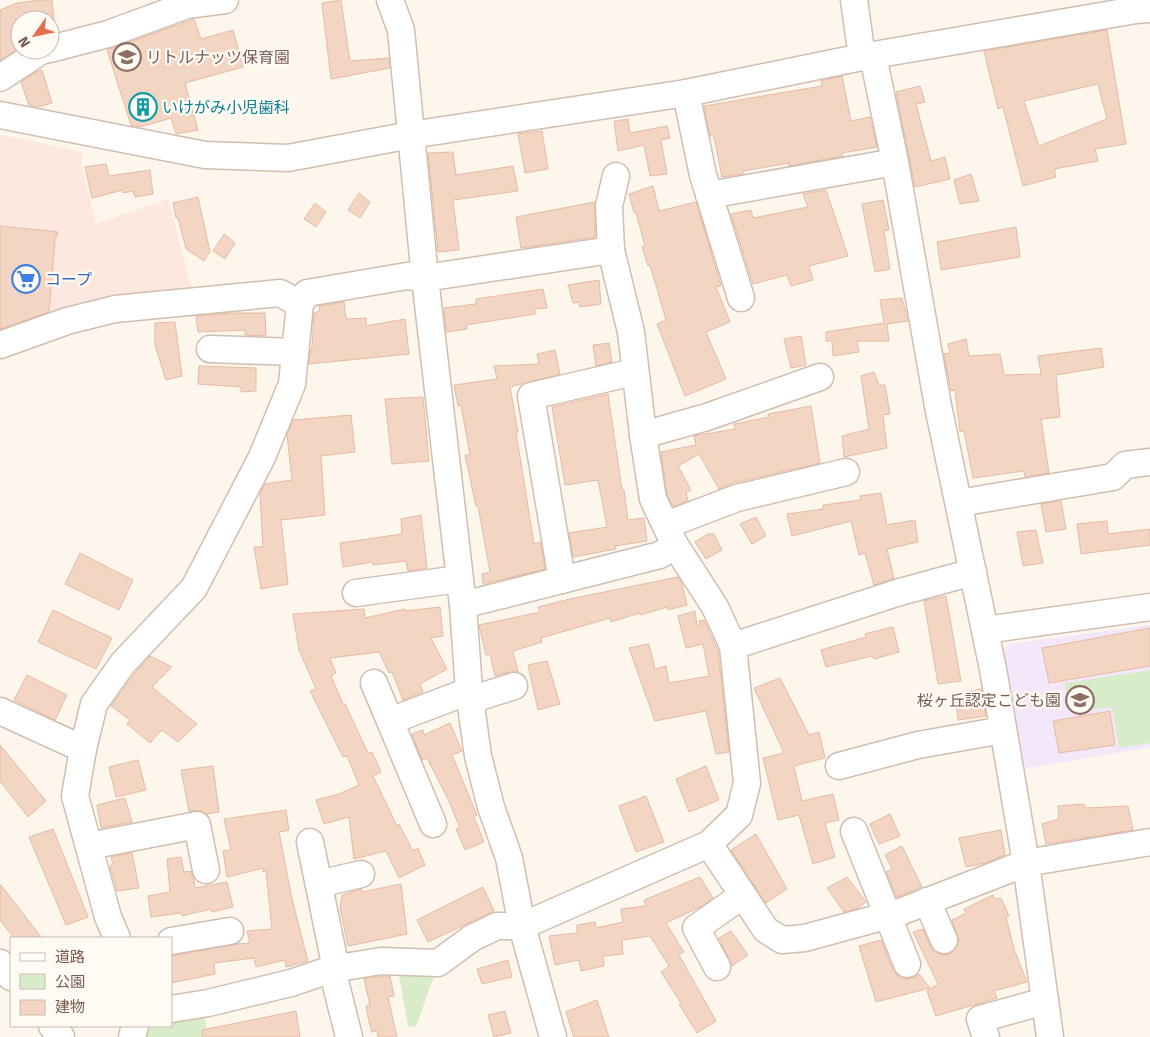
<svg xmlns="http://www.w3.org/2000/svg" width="1150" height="1037" font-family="'Fira Sans','Noto Sans JP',sans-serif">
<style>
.commercial{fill:#fde8e0}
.education{fill:#f3e8fa}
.green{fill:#d8ecc9}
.building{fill:#f3d5c3;stroke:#e6bba3;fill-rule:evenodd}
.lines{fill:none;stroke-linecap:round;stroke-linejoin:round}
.minor-casing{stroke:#d1beb0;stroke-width:29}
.minor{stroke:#fff;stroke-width:26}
.labels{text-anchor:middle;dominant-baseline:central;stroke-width:4.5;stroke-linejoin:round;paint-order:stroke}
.education-label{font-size:16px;fill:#785e54;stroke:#fffaf3;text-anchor:start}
.culture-label{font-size:16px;fill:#0d838f;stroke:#fffaf3;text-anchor:start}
.shop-label{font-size:16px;fill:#366cbe;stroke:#fffaf3;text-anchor:start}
</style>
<rect width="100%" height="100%" fill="#fdf6ec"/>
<polygon class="commercial" points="0,135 13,137 82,152 82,166 96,224 168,199 193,293 0,337"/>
<polygon class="education" points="1150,625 1150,747 1024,769 1001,652 1009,644"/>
<g class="green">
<polygon points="1150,670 1150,743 1119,748 1112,707 1070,712 1065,683"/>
<polygon points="398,969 437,973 431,984 416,1027 408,1026"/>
<polygon points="203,1012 209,1037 137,1037 137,1035 150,1026 171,1026 171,1019"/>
</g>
<g class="building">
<polygon points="39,0 52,0 54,20 20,20 20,47 0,60 0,10 17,3"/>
<polygon points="341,0 350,61 389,58 390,68 331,79 322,3"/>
<polygon points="194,19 201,39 233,30 243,67 185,83 198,130 176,134 171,118 140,127 131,125 107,50"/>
<path d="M1107 30 1126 144 1095 149 1098 161 1054 169 1056 177 1023 186 1003 107 998 109 984 51ZM1098 84 1107 119 1039 146 1024 101Z"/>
<polygon points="42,70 52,103 38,107 29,105 21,82 36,72"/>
<polygon points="842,76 851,121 870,117 877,147 842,153 843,156 789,166 789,163 743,171 743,174 722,177 714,136 710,136 704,106 822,86 821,81"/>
<polygon points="920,86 925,102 916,104 931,161 945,157 950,179 915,187 896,92"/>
<polygon points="628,119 630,133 667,126 670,138 661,140 667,174 650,176 644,145 618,151 614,121"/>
<polygon points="542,131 548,169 525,173 518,134"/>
<polygon points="453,152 456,175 513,166 518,191 453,200 459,250 438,252 428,153"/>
<polygon points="106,164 109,176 150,170 153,194 135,197 133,191 123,193 123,190 92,198 85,167"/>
<polygon points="971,174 979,201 960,204 954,180"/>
<polygon points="653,186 659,211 696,202 721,286 716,287 730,322 706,332 726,379 685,396 657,324 666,320 650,265 648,266 642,247 645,246 636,212 634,213 629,194"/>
<polygon points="826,190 848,256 809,266 813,280 791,286 787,275 753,284 731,214 751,210 753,218 808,207 803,194"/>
<polygon points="359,193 370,202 360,218 348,210"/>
<polygon points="198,197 210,252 204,261 186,249 178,218 176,218 173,203"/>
<polygon points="883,200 889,230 884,231 890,269 875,272 862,204"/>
<polygon points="595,202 595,237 521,248 516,217"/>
<polygon points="315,203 326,212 316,227 304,219"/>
<polygon points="0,226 58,232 55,241 49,312 0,329"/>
<polygon points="1016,227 1020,257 941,270 937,242"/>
<polygon points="224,234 235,243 225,259 213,251"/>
<polygon points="599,280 601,304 580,307 579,302 573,303 568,285"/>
<polygon points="543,289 547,308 535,309 535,314 466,325 467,329 446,332 444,308 476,304 476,299"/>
<polygon points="902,298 908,321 887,324 889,341 857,341 859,352 833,356 832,341 826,341 826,332 884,323 880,300"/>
<polygon points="344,302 346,319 366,318 366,326 405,319 409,354 309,364 311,348 312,347 314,313 320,311 319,306"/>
<polygon points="234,313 265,313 266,336 245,335 245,330 198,332 196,316"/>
<polygon points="175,322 182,376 166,380 155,345 155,323"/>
<polygon points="801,336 806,365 791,368 784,339"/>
<polygon points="966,339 969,356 1000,354 1004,375 1041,374 1038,356 1101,348 1104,367 1056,375 1060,417 1041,419 1049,473 1025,477 1024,471 973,478 964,431 960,432 955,390 951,391 944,354 950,353 948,344"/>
<polygon points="609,343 612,362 596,366 593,345"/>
<polygon points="555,350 560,374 510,387 518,432 516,432 534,544 540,542 545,569 483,584 482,574 490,572 478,506 476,506 465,455 470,455 461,405 458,406 454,385 497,379 494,366 539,364 537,354"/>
<polygon points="199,366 256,368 256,391 241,392 241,387 198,384"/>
<polygon points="874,372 879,385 885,385 890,414 883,415 887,448 844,457 842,436 869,429 861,376"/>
<polygon points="608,394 622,490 624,490 628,520 644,518 647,541 615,546 616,549 573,557 569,533 607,527 598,480 565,485 552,407"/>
<polygon points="423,397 429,461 392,464 385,399"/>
<polygon points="811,406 820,463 733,483 719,489 699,454 678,466 691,490 686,492 688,501 673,506 667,495 661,452 696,445 694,436 735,429 734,424 769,417 768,414"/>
<polygon points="351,415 355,452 321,456 325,515 281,520 288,584 261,589 254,547 263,547 260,494 265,484 292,480 287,435 293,420"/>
<polygon points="881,493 887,525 915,520 918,542 887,549 894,578 874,585 865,553 859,555 851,521 792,536 787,514 823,509 823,505 861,500 860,496"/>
<polygon points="1061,501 1066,529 1046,532 1041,504"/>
<polygon points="421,515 427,568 408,571 406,561 373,565 373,562 343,567 340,543 402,534 401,519"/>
<polygon points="756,517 766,536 752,544 740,524"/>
<polygon points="1107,521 1108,534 1150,529 1150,545 1081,554 1077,524"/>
<polygon points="1036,530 1043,563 1023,566 1017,532"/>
<polygon points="708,534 714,534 722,550 706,559 695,542"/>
<polygon points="80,553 133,580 119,610 65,584"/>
<polygon points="678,577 682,584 687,605 668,610 667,607 641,615 640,613 611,622 610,618 541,638 542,642 513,651 518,672 509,672 495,676 490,654 486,655 479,625 540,612 538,607 570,599"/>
<polygon points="946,596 961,681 938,684 924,601"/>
<polygon points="440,607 443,636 431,638 447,669 420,684 423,692 403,700 392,672 389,673 379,652 330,658 336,673 331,676 343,704 345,704 368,753 372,752 381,772 373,776 397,826 399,824 413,851 418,848 425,865 399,878 386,851 354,859 349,817 324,824 316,800 339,794 359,785 347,756 343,757 310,691 316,689 299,650 293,614 364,609 365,618 405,609 405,611"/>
<polygon points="53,610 112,638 96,669 38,642"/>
<polygon points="695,611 697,626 700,626 699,621 704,620 718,651 729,752 716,754 706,711 655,721 629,648 649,644 655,669 666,666 669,683 709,676 703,644 686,648 678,616"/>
<polygon points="893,627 899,652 874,659 872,656 826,667 821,650 866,637 865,634"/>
<polygon points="1150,628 1150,666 1049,683 1042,648"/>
<polygon points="150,656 172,667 152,687 197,724 178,742 162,730 150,743 127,724 130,720 111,706 135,673"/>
<polygon points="547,661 560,704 538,710 528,665"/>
<polygon points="27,675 67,695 55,720 14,700"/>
<polygon points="780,678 809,735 819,732 825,758 794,766 802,801 833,794 839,820 825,823 835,857 813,864 799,815 778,820 763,758 784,753 754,688"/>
<polygon points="981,689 986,716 958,720 955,694"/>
<polygon points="1110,711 1115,745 1059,753 1053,721"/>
<polygon points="450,723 462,751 452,755 477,815 474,817 484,842 465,850 456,829 460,828 448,799 427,758 422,760 412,734 423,730 424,735"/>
<polygon points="0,745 46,801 28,817 0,781"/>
<polygon points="138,760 146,790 116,797 109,767"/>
<polygon points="213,766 219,812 207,814 201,811 189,811 181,770"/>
<polygon points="706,766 719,800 689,812 676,779"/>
<polygon points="646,796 664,842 636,852 619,806"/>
<polygon points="125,798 132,822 101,828 97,805"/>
<polygon points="1084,804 1085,808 1128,806 1133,830 1046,844 1042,824 1059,819 1058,806"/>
<polygon points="286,810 289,830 279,832 292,899 308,961 286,967 285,960 256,967 254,958 214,963 215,974 171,983 171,956 237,944 250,943 247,931 272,929 266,871 263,872 263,868 227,877 223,851 231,850 224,819"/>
<polygon points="890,814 900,836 879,844 870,824"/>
<polygon points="53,829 88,917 66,925 29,837"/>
<polygon points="1001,830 1005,855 985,863 966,867 959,838"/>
<polygon points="756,834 787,889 766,903 731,850"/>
<polygon points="902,846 922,887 897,897 886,872 892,869 885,855"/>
<polygon points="132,853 139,888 117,891 110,866 113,864 111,857"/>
<polygon points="181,857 184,872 191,871 194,879 195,888 227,882 233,907 212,912 211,909 182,916 181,913 151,917 148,896 170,892 167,859"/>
<polygon points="700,877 713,898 702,906 666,923 684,952 679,955 716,1021 697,1033 679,1004 681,1003 661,972 669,966 650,936 622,940 623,954 603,956 604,966 581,971 579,960 555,965 549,936 577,933 577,925 595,922 596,928 623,922 621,909 646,906 644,900"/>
<polygon points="847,877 866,902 856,909 844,912 827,888"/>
<polygon points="0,884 42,938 14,938 0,920"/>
<polygon points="401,884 407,934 348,946 340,907 342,895 362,889 362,892"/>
<polygon points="483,887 494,911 428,942 417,920"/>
<polygon points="993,895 995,899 1001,898 1009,916 1006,917 1014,949 1027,982 994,991 997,998 936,1016 927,991 938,984 913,932 923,929 930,946 935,952 943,955 950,954 956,948 959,941 952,920 966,913 964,909"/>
<polygon points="731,931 748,955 732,966 719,938"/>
<polygon points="881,940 893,970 897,975 905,979 913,978 919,974 930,988 876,1002 859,946"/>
<polygon points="508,960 512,977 482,984 477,969"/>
<polygon points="382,976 390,976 394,996 388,997 397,1037 378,1037 377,1031 372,1032 369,1022 366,1006 370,1005 364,979"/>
<polygon points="597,1000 609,1037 574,1037 566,1012"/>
<polygon points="296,1011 300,1037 203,1037 202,1030"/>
<polygon points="505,1011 511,1033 494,1037 488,1015"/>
</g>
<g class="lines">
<defs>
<g id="minor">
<polyline points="390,0 401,30 425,278 463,605 469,691 478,756 491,807 509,858 522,926 553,1037"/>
<polyline points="854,0 862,57"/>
<polyline points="50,49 108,34 187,5 225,0"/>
<polyline points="873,56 895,162 938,406 993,669 1026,863 1050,1037"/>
<polyline points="0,78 41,51 45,50"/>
<polyline points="686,93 703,175 741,298"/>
<polyline points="0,115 205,155 288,158 411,135 686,93 862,57 1136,10 1150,9"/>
<polyline points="709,195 895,162"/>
<polyline points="611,250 609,206 616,176"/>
<polyline points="0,345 67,321 115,309 280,293 300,304"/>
<polyline points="210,349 295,352"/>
<polyline points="643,435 707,417 820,377"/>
<polyline points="959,503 1113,477 1125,465 1150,462"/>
<polyline points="666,525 737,498 846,472"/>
<polyline points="562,580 531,396 634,372"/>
<polyline points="356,593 459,579"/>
<polyline points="463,605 660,555 675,545"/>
<polyline points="985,630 1150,607"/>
<polyline points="733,646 900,592 973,572"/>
<polyline points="374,683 390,721"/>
<polyline points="470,700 514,686"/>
<polyline points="0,711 83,749"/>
<polyline points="839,766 918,745 1003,730"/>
<polyline points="433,824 390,721 469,691"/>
<polyline points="854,831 907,964"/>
<polyline points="310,842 336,969"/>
<polyline points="709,844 766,930 782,940 805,938 900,912 1026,863 1150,842"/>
<polyline points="89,846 197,825 206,870"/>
<polyline points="319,884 361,874"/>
<polyline points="927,901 944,940"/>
<polyline points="117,938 108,917 75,796 83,749 94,704 123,663 194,588 262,457 292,384 300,304 307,293 407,276 425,278 611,250 631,332 643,435 653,499 675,545 715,607 733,646 747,783 739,815 709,844 522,926 497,926 472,938 438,963 381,961 332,969 291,983 208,1003 171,1009"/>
<polyline points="171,941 230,931"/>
<polyline points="0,963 11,977"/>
<polyline points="717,967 696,928 743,895"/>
<polyline points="332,969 349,1037"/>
<polyline points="52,1026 61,1037"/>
<polyline points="132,1037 135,1026"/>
<polyline points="986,1037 980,1019 1045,1001"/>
</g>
</defs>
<use href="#minor" class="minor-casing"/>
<use href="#minor" class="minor"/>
</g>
<defs>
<symbol id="school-ring" viewBox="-11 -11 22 22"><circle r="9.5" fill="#fffaf3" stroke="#8d6e63" stroke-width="1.5"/><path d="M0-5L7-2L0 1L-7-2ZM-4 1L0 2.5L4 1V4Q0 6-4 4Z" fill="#8d6e63"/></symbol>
<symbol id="building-ring" viewBox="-11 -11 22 22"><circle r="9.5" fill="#fffaf3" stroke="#0f9aa8" stroke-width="1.5"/><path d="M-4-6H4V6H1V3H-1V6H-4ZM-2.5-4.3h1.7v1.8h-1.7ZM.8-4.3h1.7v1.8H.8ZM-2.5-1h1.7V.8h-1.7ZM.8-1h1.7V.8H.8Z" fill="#0f9aa8"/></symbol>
<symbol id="supermarket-ring" viewBox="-11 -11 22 22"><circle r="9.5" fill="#fffaf3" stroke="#3f7fe0" stroke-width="1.5"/><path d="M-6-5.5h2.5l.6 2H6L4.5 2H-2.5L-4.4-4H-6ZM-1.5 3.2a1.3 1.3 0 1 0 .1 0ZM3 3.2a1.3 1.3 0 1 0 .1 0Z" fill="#3f7fe0"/></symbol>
</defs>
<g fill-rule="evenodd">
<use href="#school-ring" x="111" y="41" width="32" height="32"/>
<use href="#building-ring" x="127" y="91" width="32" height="32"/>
<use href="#supermarket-ring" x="10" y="263" width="32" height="32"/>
<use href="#school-ring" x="1064" y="684" width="32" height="32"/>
</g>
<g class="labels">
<g class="education-label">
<text x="146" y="57">リトルナッツ保育園</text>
<text x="1061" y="700" text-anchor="end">桜ヶ丘認定こども園</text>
</g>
<g class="culture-label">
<text x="162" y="107">いけがみ小児歯科</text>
</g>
<g class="shop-label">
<text x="45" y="279">コープ</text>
</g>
</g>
<rect x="10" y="937" width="162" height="90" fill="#fffaf3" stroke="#cabbb1"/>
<rect x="20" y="953" width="25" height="8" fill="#ffffff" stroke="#cabbb1"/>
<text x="55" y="962" font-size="15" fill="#7a5c4d">道路</text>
<rect x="20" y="974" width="25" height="15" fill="#d8ecc9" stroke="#cabbb1"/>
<text x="55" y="987" font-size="15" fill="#7a5c4d">公園</text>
<rect x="20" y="1000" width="25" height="15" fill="#f3d5c3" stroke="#cabbb1"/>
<text x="55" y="1012" font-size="15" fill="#7a5c4d">建物</text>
<g transform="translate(35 35) rotate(237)"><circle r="24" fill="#fffaf3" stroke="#cabbb1"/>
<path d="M0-4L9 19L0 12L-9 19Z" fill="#e76f51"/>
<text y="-8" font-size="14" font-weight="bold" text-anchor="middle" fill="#7a5c4d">N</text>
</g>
</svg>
